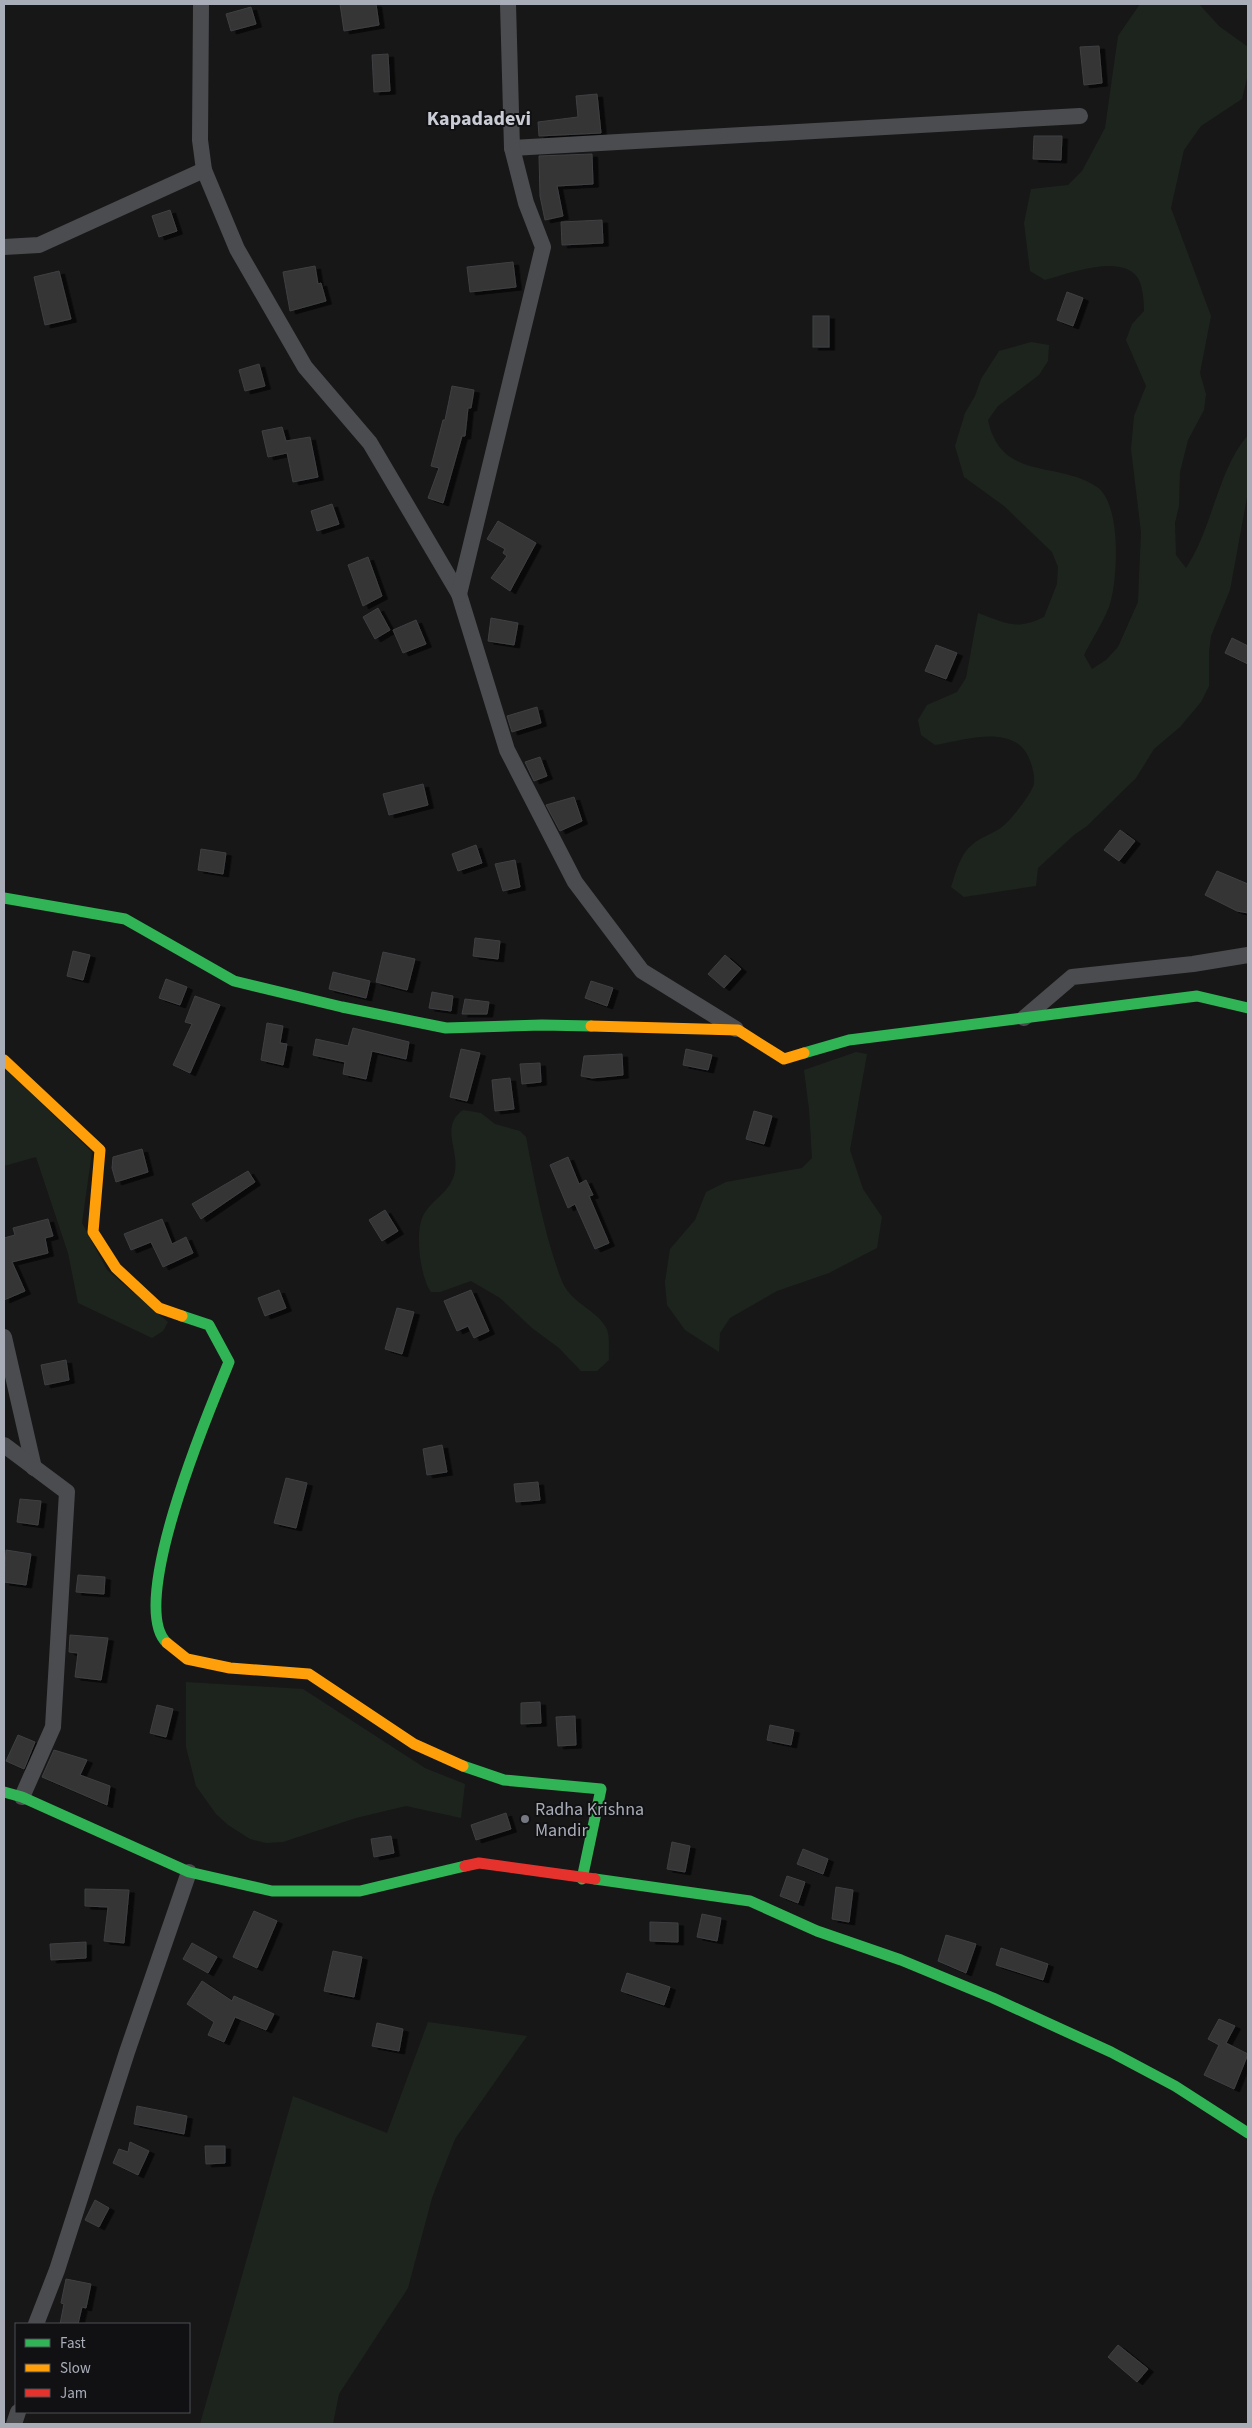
<svg xmlns="http://www.w3.org/2000/svg" width="1252" height="2428" font-family="'Source Sans 3',sans-serif">
<style>
.green{fill:#1d241e}
.building{fill:#353536;stroke:#3f4043;filter:url(#shadow)}
.lines{fill:none;stroke-linecap:round;stroke-linejoin:round}
.street{stroke:#4b4c50;stroke-width:16}
.fast{stroke:#30b455;stroke-width:11}
.slow{stroke:#ff9f0a;stroke-width:11}
.jam{stroke:#e5322d;stroke-width:11}
.poi-dot{fill:#757880;stroke:#111113;stroke-width:2}
.labels{text-anchor:middle;dominant-baseline:central;stroke-width:4;stroke-linejoin:round;paint-order:stroke}
.poi-label{font-size:18px;fill:#a8adb8;stroke:#111113;text-anchor:start}
.quarter-label{font-size:20px;font-weight:bold;fill:#c9ccd4;stroke:#111113}
</style>
<defs>
<filter id="shadow"><feDropShadow dx="5.5" dy="3" stdDeviation="0" flood-color="#0009"/></filter>
</defs>
<rect width="100%" height="100%" fill="#171717"/>
<g class="green">
<path d="M1140 4H1199L1219 26 1248 47V74L1242 99 1201 126 1184 150 1171 208 1211 316 1200 373 1206 394 1204 410 1188 440 1180 472 1179 506 1175 523 1176 555 1186 568C1213 528 1217 471 1248 435V492L1230 590 1211 636 1209 652V686L1201 702 1180 727 1154 749 1136 778 1087 826 1074 835 1038 868 1036 886 964 897 951 887C956 872 960 854 973 844 982 836 994 834 1003 826 1011 820 1032 793 1034 784 1035 774 1032 766 1029 758 1014 723 965 740 935 745L921 735 918 720 927 705 957 692 966 678 978 613C1006 623 1016 631 1044 617L1057 584 1058 567 1052 552 1004 506 964 477 955 446 965 413 975 396 981 379 999 351 1031 342 1049 345 1048 361 1039 375 998 406 988 420C1001 482 1058 460 1097 487 1122 504 1118 582 1109 607 1102 624 1092 639 1084 655L1092 669 1106 660 1118 647 1138 602 1141 532 1131 449 1134 416 1146 386 1126 340 1132 324 1144 311C1144 301 1143 289 1139 280 1124 252 1068 274 1045 280L1030 271 1024 223 1031 189 1068 185 1082 171 1105 128 1118 36Z"/>
<polygon points="856,1052 867,1054 850,1150 863,1189 882,1217 877,1248 829,1273 777,1291 730,1318 720,1333 719,1352 685,1330 667,1305 665,1282 670,1249 695,1220 706,1192 726,1182 802,1168 812,1158 809,1109 804,1070"/>
<polygon points="4,1067 92,1152 82,1223 107,1270 168,1322 163,1331 152,1338 78,1303 68,1253 36,1157 4,1166"/>
<path d="M463 1110 481 1113 495 1124 520 1131 526 1137C535 1184 544 1233 561 1279 570 1303 594 1308 605 1326 611 1334 608 1350 609 1360L597 1371H581L559 1348 532 1328 500 1298 471 1281 440 1292H431C420 1277 413 1226 426 1211 436 1197 452 1190 455 1171 459 1150 440 1126 463 1110Z"/>
<polygon points="186,1682 303,1689 425,1768 465,1784 461,1818 406,1806 356,1818 283,1842 266,1843 250,1839 228,1825 216,1814 196,1786 186,1747"/>
<polygon points="428,2022 527,2036 455,2139 432,2198 408,2288 339,2394 333,2424 200,2424 293,2096 387,2133"/>
</g>
<g class="building">
<polygon points="340,4 376,4 379,25 344,31"/>
<polygon points="251,7 256,24 231,31 226,14"/>
<polygon points="1099,46 1102,83 1084,85 1080,47"/>
<polygon points="388,54 390,91 374,92 372,55"/>
<polygon points="597,94 601,133 539,136 538,122 578,117 576,96"/>
<polygon points="1034,136 1062,136 1061,160 1033,159"/>
<polygon points="592,154 593,184 557,186 563,216 545,220 540,196 539,156"/>
<polygon points="170,210 177,231 159,237 152,216"/>
<polygon points="602,220 603,243 562,245 561,222"/>
<polygon points="513,262 516,287 470,292 467,267"/>
<polygon points="315,266 318,284 321,283 326,301 290,311 283,272"/>
<polygon points="59,271 71,319 45,325 34,277"/>
<polygon points="1067,292 1083,298 1073,326 1057,320"/>
<rect x="813" y="316" width="16" height="31"/>
<polygon points="259,364 265,386 245,391 239,370"/>
<polygon points="452,386 474,390 471,408 468,408 465,436 462,436 443,503 428,498 439,468 431,466 443,420 445,420"/>
<polygon points="282,427 286,441 310,437 318,477 293,482 287,453 268,457 262,431"/>
<polygon points="332,504 339,524 317,531 311,511"/>
<polygon points="498,521 536,543 510,591 491,578 507,556 503,553 505,549 487,539"/>
<polygon points="368,557 382,596 363,606 348,565"/>
<polygon points="378,608 390,630 375,639 363,617"/>
<polygon points="491,618 518,623 514,645 488,641"/>
<polygon points="416,620 426,644 403,653 393,630"/>
<polygon points="1232,638 1248,646 1248,664 1225,653"/>
<polygon points="936,645 957,653 946,679 925,671"/>
<polygon points="537,707 541,723 512,732 507,716"/>
<polygon points="540,757 547,776 534,781 525,762"/>
<polygon points="423,784 428,805 389,815 383,794"/>
<polygon points="574,797 582,821 560,831 546,805"/>
<polygon points="1120,830 1135,841 1119,861 1104,850"/>
<polygon points="476,845 482,863 458,871 452,854"/>
<polygon points="201,849 226,853 223,874 198,870"/>
<polygon points="515,860 520,887 503,891 495,864"/>
<polygon points="1217,871 1248,884 1248,913 1237,911 1205,895"/>
<polygon points="475,938 500,941 498,959 473,956"/>
<polygon points="73,951 90,955 83,980 67,976"/>
<polygon points="383,952 415,959 407,990 376,982"/>
<polygon points="725,955 741,969 724,988 708,974"/>
<polygon points="333,972 370,981 366,998 329,989"/>
<polygon points="166,979 187,987 180,1005 159,998"/>
<polygon points="591,981 613,988 607,1006 585,998"/>
<polygon points="432,992 453,996 451,1011 429,1008"/>
<polygon points="195,996 220,1005 190,1073 173,1065 192,1024 185,1022"/>
<polygon points="465,999 489,1002 487,1014 462,1014"/>
<polygon points="267,1023 283,1026 280,1043 287,1044 283,1065 261,1060"/>
<polygon points="353,1028 409,1042 406,1059 372,1051 366,1079 343,1074 345,1062 313,1055 316,1039 348,1046"/>
<polygon points="461,1049 480,1053 467,1101 450,1097"/>
<polygon points="686,1049 712,1055 708,1070 683,1065"/>
<polygon points="622,1054 623,1075 592,1078 581,1076 584,1056"/>
<polygon points="540,1063 541,1082 522,1084 520,1064"/>
<polygon points="510,1078 514,1109 495,1111 492,1080"/>
<polygon points="754,1111 772,1116 764,1144 746,1139"/>
<polygon points="142,1149 148,1172 116,1182 112,1168 113,1157"/>
<polygon points="568,1157 579,1184 586,1180 593,1195 589,1196 609,1243 595,1249 575,1204 568,1208 550,1165"/>
<polygon points="248,1171 255,1182 201,1219 192,1204"/>
<polygon points="385,1210 398,1231 382,1241 369,1220"/>
<polygon points="48,1219 53,1236 45,1238 48,1253 12,1262 25,1291 4,1300 4,1238 15,1235 13,1228"/>
<polygon points="162,1219 172,1244 186,1237 193,1253 163,1267 151,1242 131,1250 124,1234"/>
<polygon points="279,1290 286,1308 265,1316 258,1298"/>
<polygon points="471,1290 489,1331 474,1338 468,1326 457,1331 444,1301"/>
<polygon points="397,1308 414,1312 402,1354 385,1349"/>
<polygon points="66,1360 69,1380 45,1385 41,1365"/>
<polygon points="442,1445 447,1472 427,1475 423,1449"/>
<polygon points="286,1478 307,1483 296,1528 274,1523"/>
<polygon points="538,1482 540,1500 516,1502 514,1484"/>
<polygon points="20,1499 41,1501 38,1525 17,1522"/>
<polygon points="6,1550 31,1554 26,1585 4,1582"/>
<polygon points="78,1575 105,1577 104,1594 76,1592"/>
<polygon points="70,1635 108,1638 101,1680 75,1677 78,1653 69,1652"/>
<polygon points="540,1702 541,1723 521,1724 521,1703"/>
<polygon points="157,1705 173,1709 166,1737 150,1733"/>
<polygon points="575,1716 576,1745 558,1746 556,1717"/>
<polygon points="770,1725 794,1730 791,1745 767,1740"/>
<polygon points="18,1735 35,1742 24,1769 6,1761"/>
<polygon points="54,1750 87,1760 80,1775 110,1786 107,1805 42,1777"/>
<polygon points="506,1813 511,1829 476,1840 471,1825"/>
<polygon points="391,1836 394,1853 374,1857 371,1839"/>
<polygon points="672,1842 690,1846 685,1872 667,1869"/>
<polygon points="803,1849 828,1859 823,1874 797,1864"/>
<polygon points="787,1876 805,1882 798,1903 780,1896"/>
<polygon points="836,1887 853,1890 849,1922 832,1919"/>
<polygon points="85,1889 129,1890 124,1943 104,1941 108,1907 85,1906"/>
<polygon points="254,1911 277,1921 257,1968 233,1957"/>
<polygon points="702,1914 721,1918 717,1941 697,1937"/>
<polygon points="650,1922 678,1923 678,1942 650,1941"/>
<polygon points="946,1935 976,1944 966,1973 938,1961"/>
<polygon points="86,1942 86,1958 51,1960 50,1944"/>
<polygon points="192,1943 217,1957 208,1973 183,1959"/>
<polygon points="1001,1948 1048,1964 1043,1980 996,1965"/>
<polygon points="333,1951 362,1957 354,1997 324,1991"/>
<polygon points="627,1973 670,1987 664,2005 621,1991"/>
<polygon points="202,1981 232,2001 234,1996 274,2014 266,2030 235,2017 224,2042 208,2035 214,2022 187,2004"/>
<polygon points="1219,2019 1235,2026 1226,2043 1248,2054 1234,2089 1204,2075 1219,2045 1208,2039"/>
<polygon points="377,2023 403,2029 399,2051 372,2046"/>
<polygon points="137,2106 187,2116 184,2134 134,2124"/>
<polygon points="130,2142 149,2151 138,2175 113,2163 119,2149 128,2152"/>
<polygon points="205,2146 225,2146 225,2163 206,2164"/>
<polygon points="95,2200 109,2208 99,2227 85,2220"/>
<polygon points="66,2279 91,2284 86,2308 82,2307 78,2324 60,2324 64,2304 61,2303"/>
<polygon points="1118,2345 1148,2369 1137,2382 1108,2357"/>
</g>
<g class="lines">
<g class="street">
<polyline points="201,4 200,140 204,170 237,249 305,367 370,443 459,594 507,750 575,882 642,971 736,1029"/>
<polyline points="512,148 1080,116"/>
<polyline points="4,247 39,245 204,170"/>
<polyline points="459,594 543,247 526,203 512,148 508,4"/>
<polyline points="1024,1018 1072,977 1193,964 1248,955"/>
<polyline points="4,1337 34,1468"/>
<polyline points="4,1445 67,1492 53,1727 22,1797"/>
<polyline points="36,2324 57,2270 127,2052 189,1872"/>
<polyline points="14,2424 18,2412"/>
</g>
<g class="fast">
<polyline points="4,898 125,919 234,981 342,1007 446,1028 542,1025 591,1026"/>
<polyline points="804,1053 849,1040 1197,996 1248,1008"/>
<path d="M167 1643C126 1606 210 1408 229 1362L209 1325 182 1316"/>
<polyline points="463,1766 504,1780 601,1789 582,1879"/>
<polyline points="4,1792 22,1797 189,1872 272,1891 360,1891 465,1866"/>
<polyline points="595,1879 750,1901 817,1931 901,1960 993,1998 1111,2052 1175,2086 1248,2133"/>
</g>
<g class="slow">
<polyline points="591,1026 738,1030 784,1059 804,1053"/>
<polyline points="4,1060 100,1150 93,1232 116,1268 159,1308 182,1316"/>
<polyline points="167,1643 187,1659 230,1668 309,1674 414,1744 463,1766"/>
</g>
<polyline class="jam" points="465,1866 479,1863 595,1879"/>
</g>
<circle class="poi-dot" cx="525" cy="1819" r="5"/>
<g class="labels">
<g class="poi-label">
<text x="535" y="1809">Radha Krishna<tspan x="535" dy="21">Mandir</tspan></text>
</g>
<g class="quarter-label">
<text x="479" y="119">Kapadadevi</text>
</g>
</g>
<rect width="1252" height="2428" fill="none" stroke="#a8adb8" stroke-width="10"/>
<rect x="15" y="2323" width="175" height="90" fill="#111113" stroke="#4d4f55"/>
<rect x="25" y="2339" width="25" height="8" fill="#30b455" stroke="#4d4f55"/>
<text x="60" y="2348" font-size="15" fill="#a8adb8">Fast</text>
<rect x="25" y="2364" width="25" height="8" fill="#ff9f0a" stroke="#4d4f55"/>
<text x="60" y="2373" font-size="15" fill="#a8adb8">Slow</text>
<rect x="25" y="2389" width="25" height="8" fill="#e5322d" stroke="#4d4f55"/>
<text x="60" y="2398" font-size="15" fill="#a8adb8">Jam</text>
</svg>
